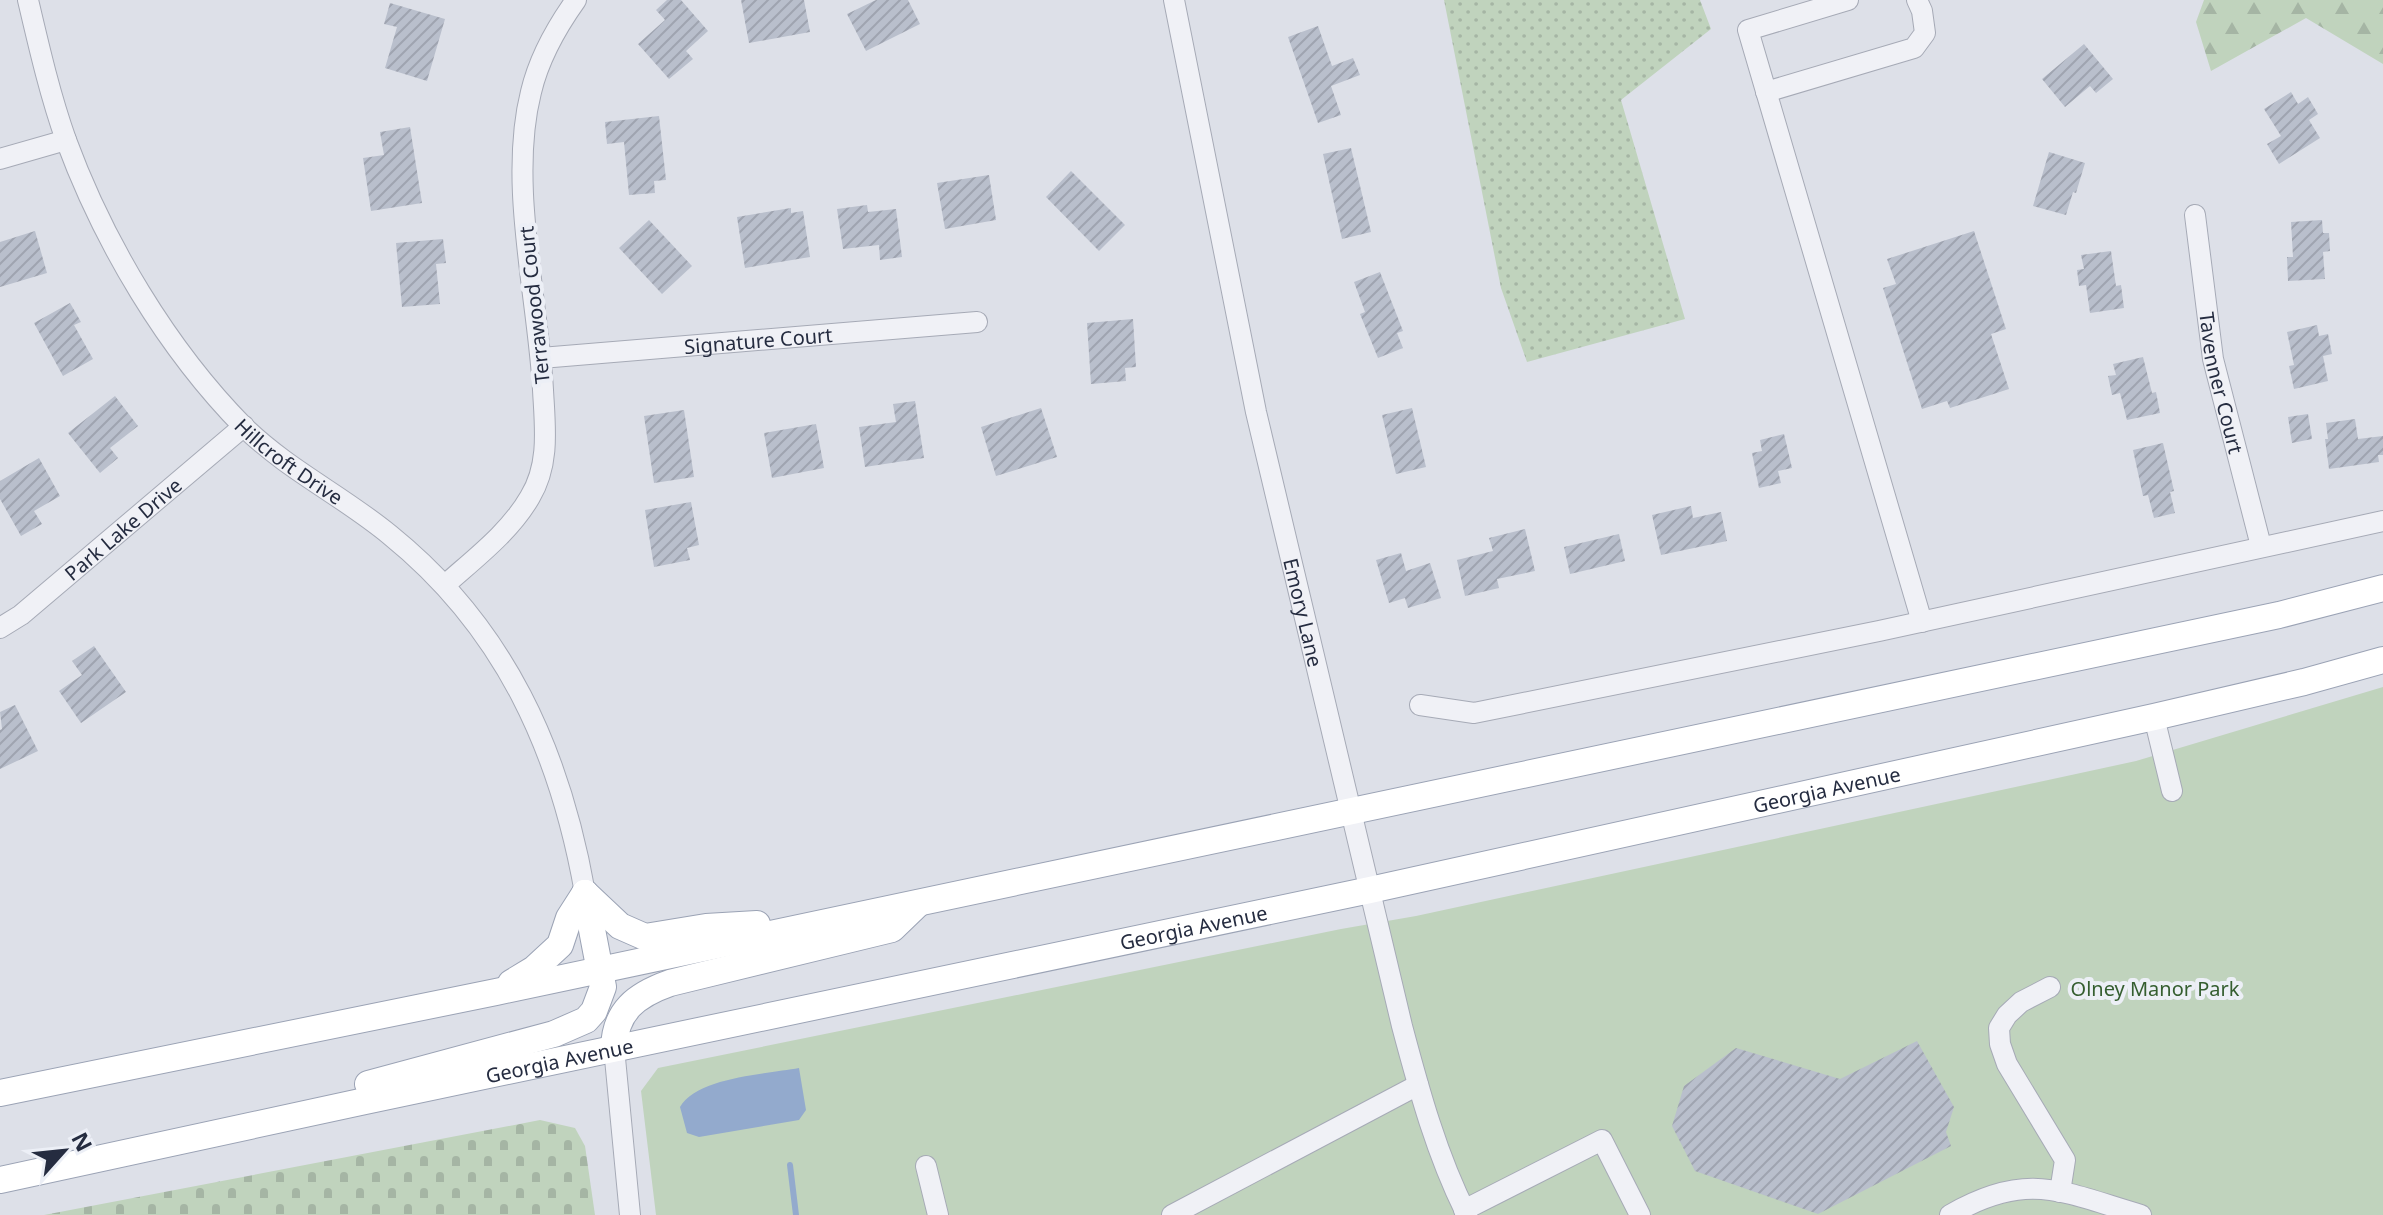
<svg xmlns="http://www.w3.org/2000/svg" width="2383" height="1215" font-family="'Noto Sans',sans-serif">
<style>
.grass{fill:url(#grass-dots)}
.forest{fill:url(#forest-firs)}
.cemetery{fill:url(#cemetery-stones)}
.green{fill:#c0d3bd}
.water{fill:#93aacd}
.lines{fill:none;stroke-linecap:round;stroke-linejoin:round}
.stream{stroke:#93aacd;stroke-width:6}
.building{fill:url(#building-hatch)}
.minor-casing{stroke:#a6aab6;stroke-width:22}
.major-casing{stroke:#9ba3b5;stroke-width:28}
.minor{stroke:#f0f1f6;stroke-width:20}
.major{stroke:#fff;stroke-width:26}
.labels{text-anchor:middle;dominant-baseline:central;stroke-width:8;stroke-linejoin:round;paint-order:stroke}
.street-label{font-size:20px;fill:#252c40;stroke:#eceff6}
.park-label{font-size:20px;fill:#355e30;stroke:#eceff6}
</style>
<defs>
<pattern id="grass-dots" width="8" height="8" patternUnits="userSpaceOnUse" patternTransform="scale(2)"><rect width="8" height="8" fill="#c0d3bd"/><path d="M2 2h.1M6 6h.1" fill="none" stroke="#a5b5a4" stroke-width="1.8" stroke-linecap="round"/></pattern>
<pattern id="forest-firs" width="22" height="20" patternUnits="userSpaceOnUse" patternTransform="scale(2)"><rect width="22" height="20" fill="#c0d3bd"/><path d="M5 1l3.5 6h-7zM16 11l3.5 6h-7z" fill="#a5b5a4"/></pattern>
<pattern id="cemetery-stones" width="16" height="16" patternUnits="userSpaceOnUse" patternTransform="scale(2)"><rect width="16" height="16" fill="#c0d3bd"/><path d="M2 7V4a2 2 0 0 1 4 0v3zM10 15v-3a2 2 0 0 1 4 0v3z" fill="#a5b5a4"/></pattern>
<pattern id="building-hatch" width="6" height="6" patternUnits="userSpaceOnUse" patternTransform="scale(2)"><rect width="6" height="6" fill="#b9bfcc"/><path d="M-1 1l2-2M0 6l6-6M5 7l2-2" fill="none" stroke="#9fa4b0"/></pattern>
</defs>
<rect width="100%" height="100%" fill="#dde0e8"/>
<polygon class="grass" points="1444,0 1700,0 1711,29 1621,100 1685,319 1527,362 1501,288"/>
<polygon class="forest" points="2204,0 2383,0 2383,64 2306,18 2211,71 2196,22"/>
<polygon class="cemetery" points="540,1120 575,1128 585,1146 595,1215 44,1215"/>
<polygon class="green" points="2383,687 2383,1215 656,1215 641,1091 658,1068 1341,929 1416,916 2136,761"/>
<path class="water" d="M799 1068 806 1110 799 1120 699 1137 687 1133 680 1107C697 1077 767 1074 799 1068Z"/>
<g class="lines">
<polyline class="stream" points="790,1165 796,1215"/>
</g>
<g class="building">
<polygon points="667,0 681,0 708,31 686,51 693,59 669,79 638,44 665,20 656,10"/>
<polygon points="741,0 804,0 810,32 749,43"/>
<polygon points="876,0 908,0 920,24 866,51 847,14"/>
<polygon points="390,3 445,19 427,81 385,68 397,27 384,24"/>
<polygon points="1318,26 1332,66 1353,58 1360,75 1331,86 1341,115 1318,123 1288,37"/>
<polygon points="2084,44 2113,79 2096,93 2090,86 2065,107 2042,79"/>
<polygon points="2291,92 2298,104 2308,97 2318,114 2309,120 2320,138 2279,164 2267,144 2281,136 2264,109"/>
<polygon points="659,116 666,180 654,181 655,193 629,195 624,142 607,144 605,122"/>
<polygon points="410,127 422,203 371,211 363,158 384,155 380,132"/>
<polygon points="1351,148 1371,232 1342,239 1323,154"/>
<polygon points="2049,152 2085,163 2076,193 2073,192 2066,215 2033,206"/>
<polygon points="1071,171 1125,225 1099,251 1046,197"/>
<polygon points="989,175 996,220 945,229 937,183"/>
<polygon points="867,205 868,212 896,209 902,257 880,260 879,245 843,249 837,209"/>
<polygon points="791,208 791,213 803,211 810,257 745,268 737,217"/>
<polygon points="649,220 692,266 662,294 619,248"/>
<polygon points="2322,220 2323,233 2329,233 2330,251 2323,252 2325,279 2288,281 2287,257 2293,257 2291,222"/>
<polygon points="35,231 47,273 0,287 0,242"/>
<polygon points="1974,231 2006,329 1991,334 2009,389 1950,408 1947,401 1922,409 1883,288 1896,284 1887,259"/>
<polygon points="443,239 446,263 436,264 440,304 402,307 396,243"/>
<polygon points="2111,251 2116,286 2121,285 2124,308 2090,313 2086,285 2079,286 2077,270 2084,269 2081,255"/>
<polygon points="1380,272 1403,331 1397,333 1403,348 1378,358 1360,314 1365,312 1354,282"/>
<polygon points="70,303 81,322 74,325 93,359 63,376 34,323"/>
<polygon points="1133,319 1136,367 1125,368 1126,381 1091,384 1087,323"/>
<polygon points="2317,325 2319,336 2328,334 2332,354 2323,356 2328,381 2294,389 2289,366 2294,365 2287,332"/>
<polygon points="2143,357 2152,393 2156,392 2160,413 2127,420 2120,393 2112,395 2108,376 2116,375 2113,364"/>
<polygon points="115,396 138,426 110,448 118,458 100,473 68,433"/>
<polygon points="915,401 924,458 865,467 859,427 896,422 893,404"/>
<polygon points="1041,408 1057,457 996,476 981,427"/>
<polygon points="1412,408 1426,467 1396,474 1382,415"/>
<polygon points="684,410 694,477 654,483 644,416"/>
<polygon points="2308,414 2312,439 2292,443 2288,417"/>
<polygon points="2355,419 2358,439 2383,436 2383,455 2378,455 2379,462 2329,469 2325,439 2328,439 2326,423"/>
<polygon points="816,424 824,468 772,478 764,433"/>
<polygon points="1784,434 1792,468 1778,471 1781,483 1759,488 1752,453 1762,451 1760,440"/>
<polygon points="2163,443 2174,491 2170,492 2175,513 2154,518 2148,495 2143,496 2133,450"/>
<polygon points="39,458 60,496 34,511 42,524 21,536 0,499 0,481"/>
<polygon points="691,502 699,545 687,548 690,560 654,567 645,510"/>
<polygon points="1691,506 1693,518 1721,512 1727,541 1661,555 1652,515"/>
<polygon points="1525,529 1535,571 1497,579 1499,588 1465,596 1457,560 1493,551 1489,538"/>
<polygon points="1619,534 1625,561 1570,574 1564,547"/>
<polygon points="1401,553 1406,571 1430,563 1441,598 1408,608 1405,598 1389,603 1376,560"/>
<polygon points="94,646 126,692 81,723 59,691 82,675 72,661"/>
<polygon points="15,705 38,751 0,769 0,730 2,729 0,712"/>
<polygon points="1917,1041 1954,1107 1946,1132 1951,1146 1818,1214 1695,1171 1672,1126 1684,1086 1736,1048 1840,1079"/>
</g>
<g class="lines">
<defs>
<g id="minor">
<path id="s1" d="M28 0C39 47 50 95 66 140 104 243 167 349 244 427 288 470 343 496 390 535 505 628 560 751 585 893"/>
<path id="s2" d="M1174 0 1256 412 1402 1026C1419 1090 1437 1156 1467 1215"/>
<polyline points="1848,0 1748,30 1922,622"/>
<polyline points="1766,92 1914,48 1925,33 1922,11 1917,0"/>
<polyline points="0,159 66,140"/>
<path id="s3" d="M2195 215 2213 359 2261 546"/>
<path id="s4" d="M541 358 977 322"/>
<path d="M445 585C474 559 510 532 530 497 550 464 545 427 543 390 538 297 508 183 531 92 539 58 556 28 576 0"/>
<path id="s5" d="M0 628 21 615 244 426"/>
<polyline points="1420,705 1474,713 1879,631 2383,521"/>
<polyline points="2154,717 2172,791"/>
<polyline points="2050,987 2021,1002 2007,1015 1999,1028 2000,1044 2007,1064 2065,1160 2060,1192"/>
<polyline points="614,1048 630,1215"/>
<polyline points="926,1166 938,1215"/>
<polyline points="1464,1210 1602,1140 1640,1215"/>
<polyline points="1172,1215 1418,1085"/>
<path d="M1950 1215C2028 1170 2062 1192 2141 1215"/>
</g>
<g id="major">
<polyline points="585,893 620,926 645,937 706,927 757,924"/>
<polyline points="511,983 534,969 560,945 569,918 585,893"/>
<path d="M614 1048C615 1011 636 995 670 983L892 929 919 903"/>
<polyline points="368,1084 554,1034 586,1020 594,1011 603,987 585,893"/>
<polyline points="0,1093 496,992 2279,615 2383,588"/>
<path id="s6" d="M0 1180 365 1101 1370 890 2154 717 2304 682 2383 660"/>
</g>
</defs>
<use href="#minor" class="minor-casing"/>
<use href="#major" class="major-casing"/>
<use href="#minor" class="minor"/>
<use href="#major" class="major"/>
</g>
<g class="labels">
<g class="street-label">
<text transform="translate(534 305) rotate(-96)">Terrawood Court</text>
<text stroke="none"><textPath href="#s4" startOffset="218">Signature Court</textPath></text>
<text stroke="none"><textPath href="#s3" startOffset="170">Tavenner Court</textPath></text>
<text stroke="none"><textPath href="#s1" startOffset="542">Hillcroft Drive</textPath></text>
<text stroke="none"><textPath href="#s5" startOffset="158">Park Lake Drive</textPath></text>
<text stroke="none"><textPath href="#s2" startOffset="626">Emory Lane</textPath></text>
<text stroke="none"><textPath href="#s6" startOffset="1868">Georgia Avenue</textPath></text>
<text stroke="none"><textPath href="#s6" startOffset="1220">Georgia Avenue</textPath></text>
<text stroke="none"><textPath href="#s6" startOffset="572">Georgia Avenue</textPath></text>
</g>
<g class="park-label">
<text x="2155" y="988">Olney Manor Park</text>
</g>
</g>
<g transform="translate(64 1151) rotate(63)" stroke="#eceff6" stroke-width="6" paint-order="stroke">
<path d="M0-6L14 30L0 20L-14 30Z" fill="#252c40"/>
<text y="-12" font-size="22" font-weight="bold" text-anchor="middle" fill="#252c40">N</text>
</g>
</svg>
